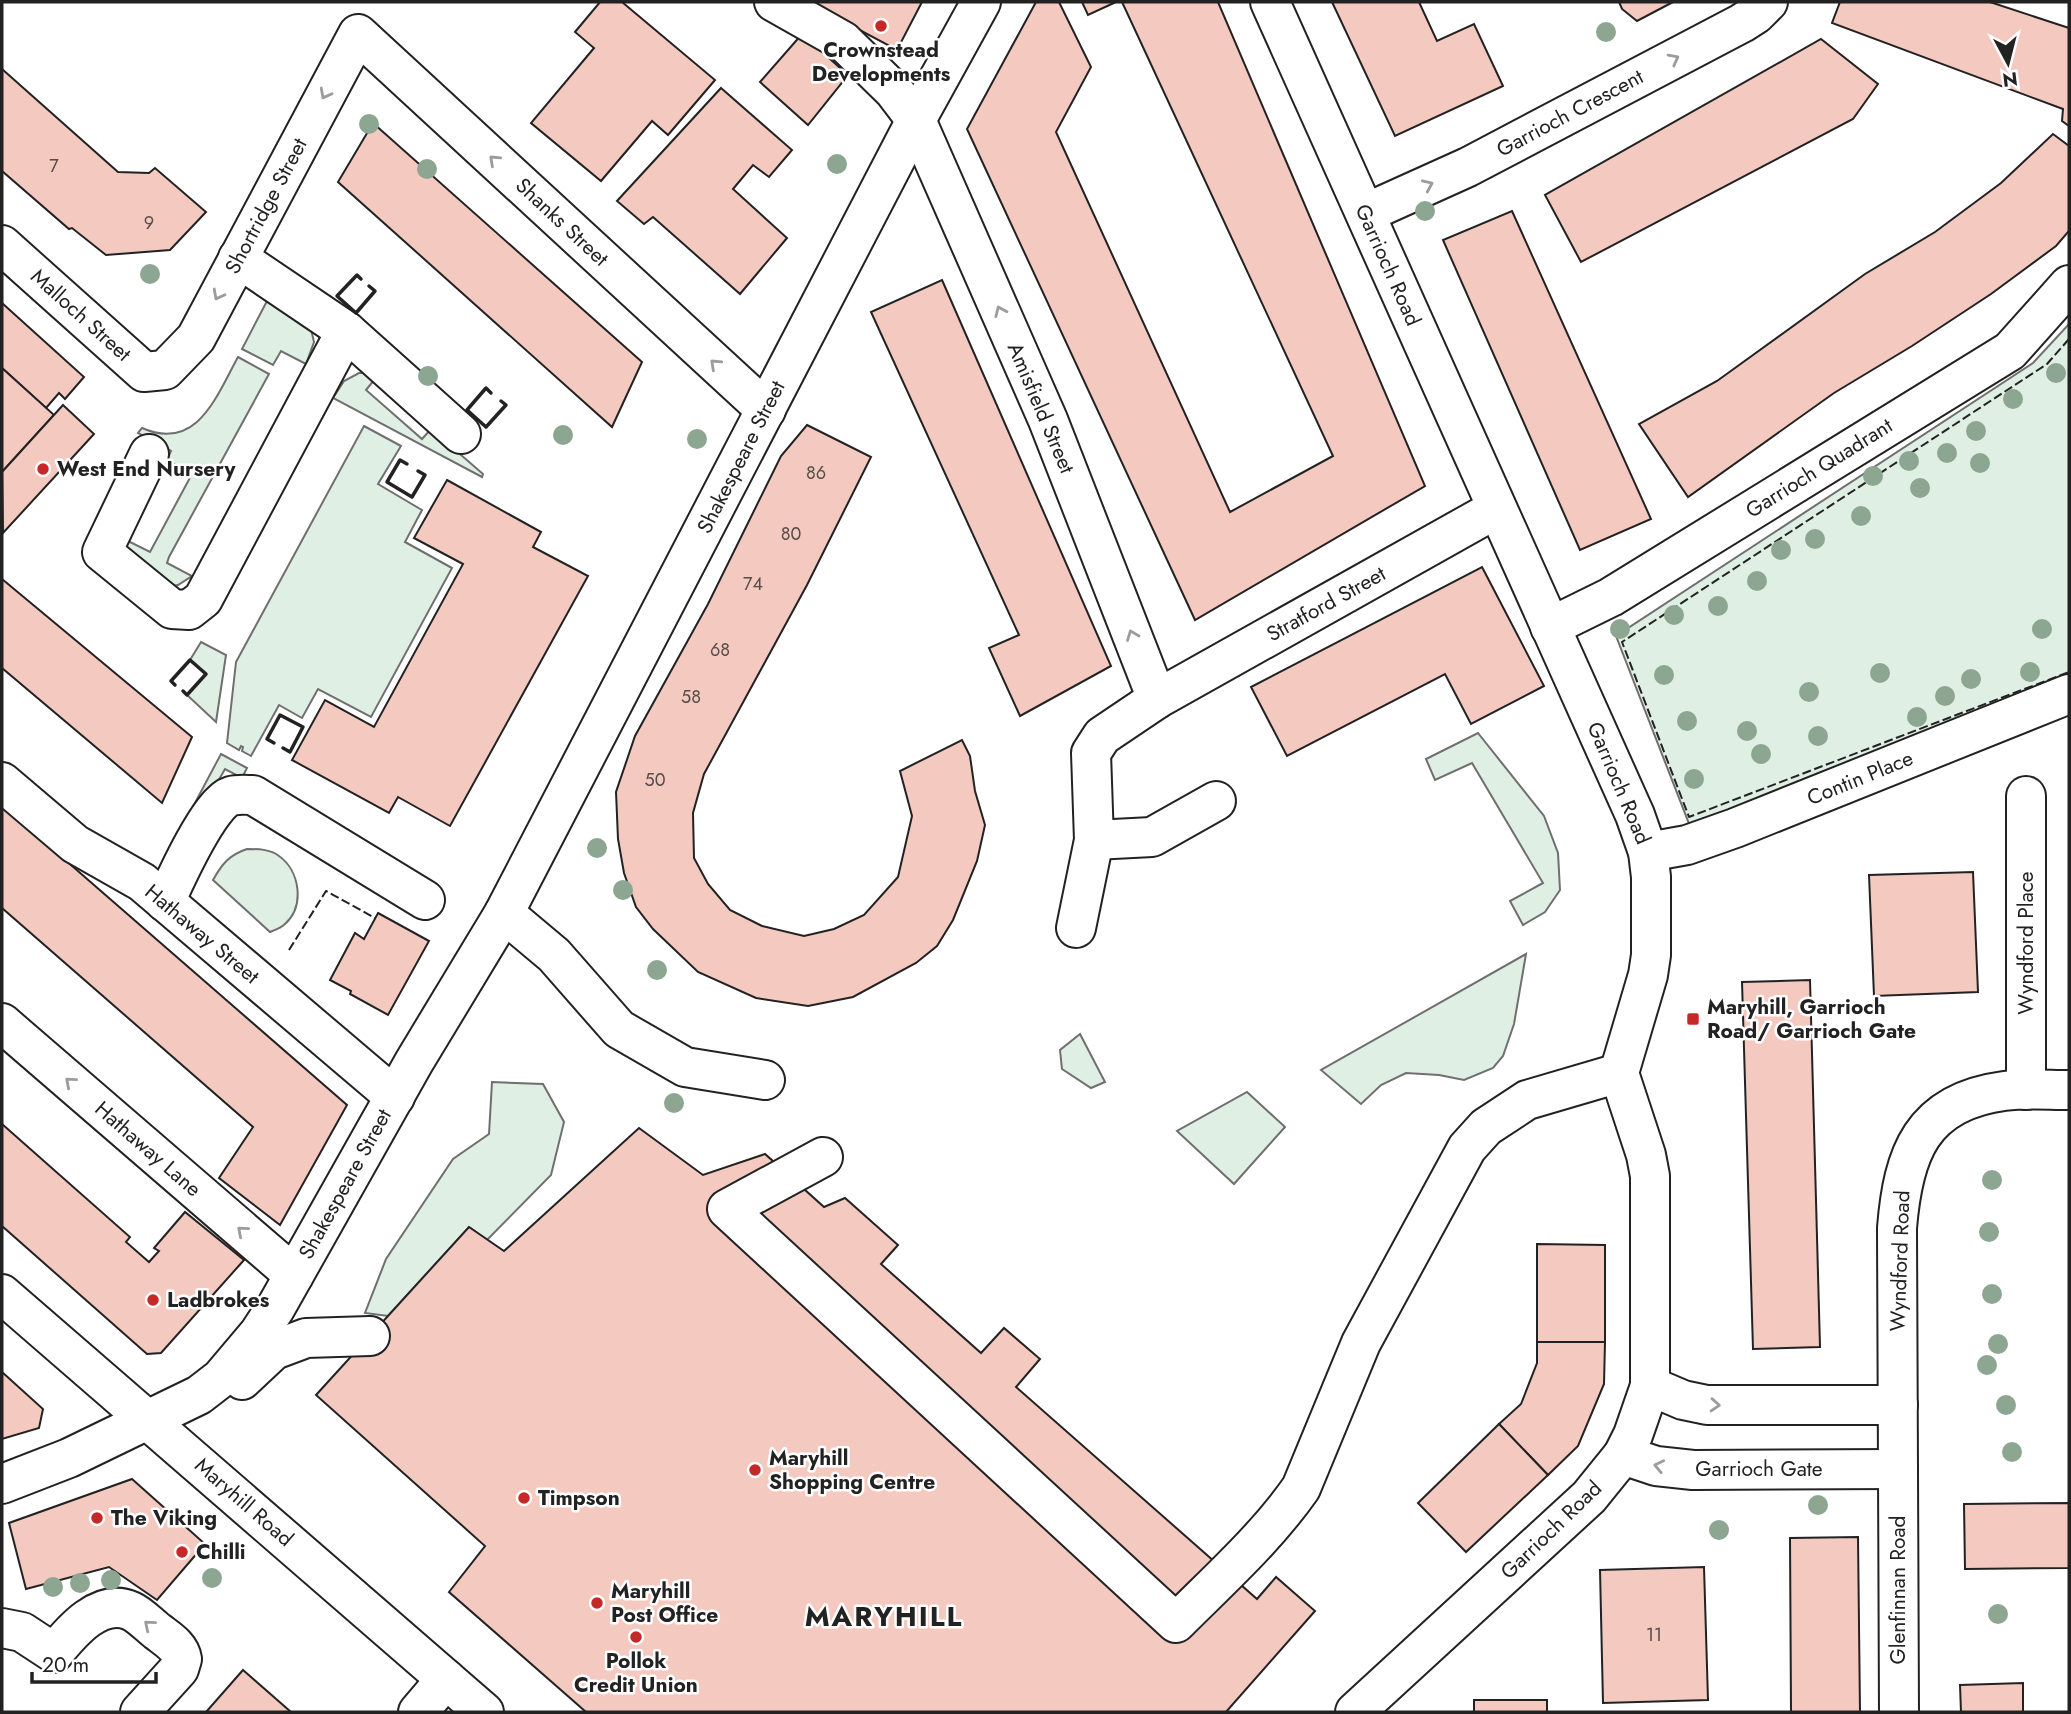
<svg xmlns="http://www.w3.org/2000/svg" width="2071" height="1714" font-family="Jost,sans-serif">
<style>
.green{fill:#e0efe3;stroke:#6f6f6f;stroke-width:2}
.building{fill:#f3c9c0;stroke:#222;stroke-width:2}
.lines{fill:none;stroke-linecap:round;stroke-linejoin:round}
.minor-casing{stroke:#222;stroke-width:42}
.major-casing{stroke:#222;stroke-width:42}
.minor{stroke:#fff;stroke-width:38}
.major{stroke:#fff;stroke-width:38}
.fence{stroke:#222;stroke-width:2;stroke-dasharray:9 3.5;stroke-linecap:butt}
.wall{stroke:#222;stroke-width:3.5}
.tree{fill:#8da692}
.oneway{stroke:#9c9c9c}
.poi-dot{fill:#c62828;stroke:#fff;stroke-width:2.5}
.labels{text-anchor:middle;dominant-baseline:central;stroke-width:5;stroke-linejoin:round;paint-order:stroke}
.number-label{font-size:18px;fill:#564c4a}
.poi-label{font-size:21px;font-weight:bold;fill:#222;stroke:#fff;text-anchor:start}
.street-label{font-size:21px;fill:#222;stroke:#fff}
.district-label{font-size:28px;font-weight:bold;letter-spacing:2px;fill:#222;stroke:#fff}
</style>
<rect width="100%" height="100%" fill="#fff"/>
<g class="green">
<polygon points="267,301 274,301 310,325 314,342 306,364 281,351 273,365 242,349"/>
<polygon points="2069,324 2069,684 1693,834 1616,636 2033,363"/>
<path d="M238 357 269 374 169 557 167 563 192 576 178 585 169 587 125 552 124 539 150 552 192 474 167 460 171 451 138 433 142 428C197 452 216 397 238 357Z"/>
<polygon points="359,373 366,373 375,379 366,390 422,439 431,429 483,474 482,477 333,398 344,381"/>
<polygon points="364,426 401,446 378,484 422,510 405,542 452,568 371,717 318,689 302,718 279,705 251,756 242,751 243,747 241,746 239,750 227,743 236,662"/>
<polygon points="201,642 226,655 216,722 187,695 206,674 190,660"/>
<polygon points="1478,733 1544,816 1558,853 1560,890 1545,912 1523,925 1510,901 1543,883 1472,763 1435,780 1426,759"/>
<polygon points="221,754 247,768 242,778 225,769 178,852 172,846"/>
<path d="M247 849C258 849 270 849 279 856 300 871 305 906 285 924 281 928 275 930 270 932L213 880C222 864 229 855 247 849Z"/>
<polygon points="1526,954 1514,1024 1503,1056 1493,1068 1464,1080 1439,1075 1406,1073 1381,1085 1361,1104 1321,1070"/>
<polygon points="1080,1034 1105,1082 1091,1088 1062,1069 1060,1050"/>
<polygon points="492,1082 543,1084 564,1122 551,1175 487,1240 469,1227 388,1316 365,1313 386,1259 453,1159 489,1134"/>
<polygon points="1247,1092 1285,1127 1234,1184 1177,1131"/>
</g>
<g class="building">
<polygon points="600,2 622,2 715,80 668,135 652,121 601,181 531,123 594,48 575,32"/>
<polygon points="807,2 922,2 897,50"/>
<polygon points="1036,2 1059,2 1091,67 1056,132 1230,512 1333,456 1122,2 1218,2 1425,486 1195,620 967,129"/>
<polygon points="1082,2 1116,2 1088,15"/>
<polygon points="1332,2 1419,2 1437,41 1474,24 1503,86 1395,136"/>
<polygon points="1619,2 1673,2 1637,21 1622,9"/>
<polygon points="1840,2 1990,2 2069,28 2069,126 2062,121 2063,109 1832,23"/>
<polygon points="802,34 848,75 808,125 760,82"/>
<polygon points="1821,39 1878,84 1853,119 1581,262 1545,195"/>
<polygon points="2,69 118,172 149,173 155,168 206,212 170,250 106,255 72,228 69,229 2,171"/>
<polygon points="721,88 792,150 769,177 753,165 733,189 787,238 740,294 653,217 644,224 617,201"/>
<polygon points="373,123 642,362 612,427 338,182"/>
<polygon points="2053,134 2069,146 2069,231 2056,246 1991,294 1912,346 1834,393 1688,497 1639,424 1717,381 1865,274 1935,232 2001,183"/>
<polygon points="1512,211 1651,519 1580,550 1443,240"/>
<polygon points="942,280 1111,666 1020,716 989,648 1019,635 871,312"/>
<polygon points="2,303 84,377 65,399 59,393 46,408 2,368"/>
<polygon points="2,368 54,415 2,472"/>
<polygon points="63,405 94,434 3,533 2,472"/>
<polygon points="807,425 871,457 807,585 704,774 693,813 694,858 708,884 730,910 762,926 804,936 834,929 864,915 898,877 912,816 900,771 962,740 970,756 975,791 985,825 977,861 953,920 937,946 916,963 853,997 808,1006 756,998 698,972 653,929 636,907 624,873 618,839 616,792 635,736 708,604 781,456"/>
<polygon points="447,480 541,532 533,547 588,576 450,826 398,797 389,813 292,760 325,700 374,727 463,564 414,538"/>
<polygon points="1482,567 1544,686 1471,724 1445,674 1287,756 1251,687"/>
<polygon points="2,579 192,737 162,803 2,668"/>
<polygon points="2,805 347,1105 280,1225 219,1178 253,1127 2,908"/>
<polygon points="1973,872 1978,992 1874,996 1869,875"/>
<polygon points="378,913 429,941 388,1015 350,994 351,991 330,980 355,933 364,939"/>
<polygon points="1810,980 1820,1347 1753,1349 1742,982"/>
<polygon points="2,1124 130,1237 126,1242 149,1262 159,1251 154,1248 185,1212 244,1260 161,1353 147,1354 2,1226"/>
<polygon points="639,1128 703,1175 765,1154 824,1207 845,1198 898,1245 881,1264 981,1353 1004,1328 1040,1359 1016,1387 1257,1599 1276,1577 1315,1611 1226,1712 586,1712 449,1592 485,1546 316,1395 469,1227 504,1251"/>
<polygon points="1537,1244 1605,1245 1605,1342 1537,1342"/>
<polygon points="1537,1342 1605,1342 1604,1384 1578,1446 1548,1475 1499,1424 1521,1404 1537,1363"/>
<polygon points="2,1372 43,1409 39,1428 2,1439"/>
<polygon points="1499,1424 1548,1475 1466,1552 1418,1503"/>
<polygon points="132,1479 205,1544 157,1600 109,1567 26,1589 9,1523"/>
<polygon points="2069,1503 2069,1568 1965,1569 1964,1504"/>
<polygon points="1858,1537 1860,1712 1791,1712 1790,1538"/>
<polygon points="1704,1567 1708,1700 1603,1703 1600,1570"/>
<polygon points="243,1670 291,1712 206,1712"/>
<polygon points="2023,1683 2023,1712 1961,1712 1960,1685"/>
<rect x="1474" y="1700" width="73" height="12"/>
</g>
<g class="lines">
<defs>
<g id="minor">
<polyline points="774,2 843,41 894,91 916,120 1048,420 1157,699"/>
<polyline points="1270,2 1635,815 1648,852 1651,877 1651,955 1648,975 1619,1073 1646,1155 1650,1176 1650,1386 1633,1435 1623,1455 1589,1497 1355,1712"/>
<polyline points="1366,213 1468,167 1742,23 1756,14 1768,2"/>
<polyline points="2,245 144,372 165,370 196,338 358,34 766,410"/>
<polyline points="238,258 346,331 461,434"/>
<polyline points="149,454 102,552 172,609 189,610 203,599 346,331"/>
<polyline points="1550,627 1611,597 2010,351 2069,285"/>
<polyline points="2,782 75,844 142,882 395,1097"/>
<polyline points="1094,840 1152,837 1216,801"/>
<polyline points="1648,852 1687,845 1735,828 2069,694"/>
<path d="M165 902C175 880 210 802 231 796 238 794 247 795 253 795L425 900"/>
<polyline points="504,913 554,955 619,1029 685,1067 765,1080"/>
<polyline points="1076,928 1094,840 1091,753 1102,736 1157,699 1496,509"/>
<polyline points="2,1023 294,1275"/>
<polyline points="2026,1090 2026,796"/>
<path d="M823 1157 727 1209 1176 1623C1219 1580 1266 1538 1301 1488L1361 1343 1467 1148 1486 1127 1527 1100 1619 1073"/>
<polyline points="242,1380 274,1350 306,1338 370,1336"/>
<polyline points="1650,1386 1683,1400 1707,1405 1898,1405"/>
<polyline points="1623,1455 1656,1466 1693,1470 1898,1469"/>
<polyline points="2,1484 69,1458 199,1395 221,1378 259,1333 276,1307 414,1062 504,913 916,120 981,2"/>
<path d="M2 1628 22 1632 54 1653C71 1632 100 1597 131 1611 140 1615 149 1625 157 1631 167 1639 180 1646 182 1659L179 1669 140 1712"/>
<polyline points="418,1712 446,1679"/>
<path d="M1899 1712 1897 1228C1903 1154 1921 1102 2004 1091 2025 1088 2048 1090 2069 1090"/>
</g>
<polyline id="major" points="2,1294 484,1712"/>
</defs>
<use href="#minor" class="minor-casing"/>
<use href="#major" class="major-casing"/>
<use href="#minor" class="minor"/>
<use href="#major" class="major"/>
<g class="fence">
<polyline points="2069,339 2047,364 1622,642 1689,817 2069,672"/>
<polyline points="289,950 326,891 375,918"/>
</g>
<g class="wall">
<polyline points="361,279 357,275 337,296 356,313 375,291 369,286"/>
<polyline points="491,393 486,388 467,410 486,427 506,405 501,401"/>
<polyline points="407,464 400,460 387,482 412,497 425,475 418,471"/>
<polyline points="175,685 171,681 190,660 206,674 187,695 183,691"/>
<polyline points="274,743 267,739 280,715 303,727 290,752 283,748"/>
</g>
</g>
<g class="tree">
<circle cx="1606" cy="32" r="10"/>
<circle cx="369" cy="124" r="10"/>
<circle cx="837" cy="164" r="10"/>
<circle cx="427" cy="169" r="10"/>
<circle cx="1425" cy="211" r="10"/>
<circle cx="150" cy="274" r="10"/>
<circle cx="2056" cy="373" r="10"/>
<circle cx="428" cy="376" r="10"/>
<circle cx="2013" cy="399" r="10"/>
<circle cx="1976" cy="431" r="10"/>
<circle cx="563" cy="435" r="10"/>
<circle cx="697" cy="439" r="10"/>
<circle cx="1947" cy="453" r="10"/>
<circle cx="1909" cy="461" r="10"/>
<circle cx="1980" cy="463" r="10"/>
<circle cx="1873" cy="476" r="10"/>
<circle cx="1920" cy="488" r="10"/>
<circle cx="1861" cy="516" r="10"/>
<circle cx="1815" cy="539" r="10"/>
<circle cx="1781" cy="550" r="10"/>
<circle cx="1757" cy="581" r="10"/>
<circle cx="1718" cy="606" r="10"/>
<circle cx="1674" cy="615" r="10"/>
<circle cx="1620" cy="629" r="10"/>
<circle cx="2042" cy="629" r="10"/>
<circle cx="2030" cy="672" r="10"/>
<circle cx="1880" cy="673" r="10"/>
<circle cx="1664" cy="675" r="10"/>
<circle cx="1971" cy="679" r="10"/>
<circle cx="1809" cy="692" r="10"/>
<circle cx="1945" cy="696" r="10"/>
<circle cx="1917" cy="717" r="10"/>
<circle cx="1687" cy="721" r="10"/>
<circle cx="1747" cy="731" r="10"/>
<circle cx="1818" cy="736" r="10"/>
<circle cx="1761" cy="754" r="10"/>
<circle cx="1694" cy="779" r="10"/>
<circle cx="597" cy="848" r="10"/>
<circle cx="623" cy="890" r="10"/>
<circle cx="657" cy="970" r="10"/>
<circle cx="674" cy="1103" r="10"/>
<circle cx="1992" cy="1180" r="10"/>
<circle cx="1989" cy="1232" r="10"/>
<circle cx="1992" cy="1294" r="10"/>
<circle cx="1998" cy="1344" r="10"/>
<circle cx="1987" cy="1365" r="10"/>
<circle cx="2006" cy="1405" r="10"/>
<circle cx="2012" cy="1452" r="10"/>
<circle cx="1818" cy="1505" r="10"/>
<circle cx="1719" cy="1530" r="10"/>
<circle cx="212" cy="1578" r="10"/>
<circle cx="111" cy="1580" r="10"/>
<circle cx="80" cy="1583" r="10"/>
<circle cx="53" cy="1587" r="10"/>
<circle cx="1998" cy="1614" r="10"/>
</g>
<defs><path id="oneway-chevron" d="M-2-3.5L2.5 0L-2 3.5" fill="none" stroke-width="1.6" stroke-linecap="round" stroke-linejoin="round" transform="scale(1.75)"/></defs>
<g class="oneway">
<use href="#oneway-chevron" transform="translate(1674 59) rotate(-28)"/>
<use href="#oneway-chevron" transform="translate(325 94) rotate(118)"/>
<use href="#oneway-chevron" transform="translate(494 160) rotate(-137)"/>
<use href="#oneway-chevron" transform="translate(1428 185) rotate(-24)"/>
<use href="#oneway-chevron" transform="translate(218 295) rotate(118)"/>
<use href="#oneway-chevron" transform="translate(1000 311) rotate(-114)"/>
<use href="#oneway-chevron" transform="translate(715 364) rotate(-137)"/>
<use href="#oneway-chevron" transform="translate(1132 635) rotate(-111)"/>
<use href="#oneway-chevron" transform="translate(70 1082) rotate(-139)"/>
<use href="#oneway-chevron" transform="translate(242 1231) rotate(-139)"/>
<use href="#oneway-chevron" transform="translate(1715 1405) rotate(4)"/>
<use href="#oneway-chevron" transform="translate(1659 1466) rotate(-168)"/>
<use href="#oneway-chevron" transform="translate(149 1625) rotate(-140)"/>
</g>
<g class="poi-dot">
<circle cx="881" cy="26" r="7"/>
<circle cx="43" cy="469" r="7"/>
<rect x="1686" y="1012" width="14" height="14" rx="3.5"/>
<circle cx="153" cy="1300" r="7"/>
<circle cx="755" cy="1470" r="7"/>
<circle cx="524" cy="1498" r="7"/>
<circle cx="97" cy="1518" r="7"/>
<circle cx="182" cy="1552" r="7"/>
<circle cx="597" cy="1603" r="7"/>
<circle cx="636" cy="1637" r="7"/>
</g>
<g class="labels">
<g class="number-label">
<text x="54" y="166">7</text>
<text x="149" y="223">9</text>
<text x="816" y="473">86</text>
<text x="791" y="534">80</text>
<text x="753" y="584">74</text>
<text x="720" y="650">68</text>
<text x="691" y="697">58</text>
<text x="655" y="780">50</text>
<text x="1654" y="1635">11</text>
</g>
<g class="poi-label">
<text x="881" y="50" text-anchor="middle">Crownstead<tspan x="881" dy="24">Developments</tspan></text>
<text x="57" y="469">West End Nursery</text>
<text x="1707" y="1007">Maryhill, Garrioch<tspan x="1707" dy="24">Road/ Garrioch Gate</tspan></text>
<text x="167" y="1300">Ladbrokes</text>
<text x="769" y="1458">Maryhill<tspan x="769" dy="24">Shopping Centre</tspan></text>
<text x="538" y="1498">Timpson</text>
<text x="111" y="1518">The Viking</text>
<text x="196" y="1552">Chilli</text>
<text x="611" y="1591">Maryhill<tspan x="611" dy="24">Post Office</tspan></text>
<text x="636" y="1661" text-anchor="middle">Pollok<tspan x="636" dy="24">Credit Union</tspan></text>
</g>
<g class="street-label">
<text transform="translate(1570 113) rotate(-28)">Garrioch Crescent</text>
<text transform="translate(266 206) rotate(-62)">Shortridge Street</text>
<text transform="translate(562 222) rotate(43)">Shanks Street</text>
<text transform="translate(1388 265) rotate(66)">Garrioch Road</text>
<text transform="translate(81 315) rotate(42)">Malloch Street</text>
<text transform="translate(1041 408) rotate(67)">Amisfield Street</text>
<text transform="translate(741 457) rotate(-63)">Shakespeare Street</text>
<text transform="translate(1819 468) rotate(-32)">Garrioch Quadrant</text>
<text transform="translate(1326 604) rotate(-29)">Stratford Street</text>
<text transform="translate(1860 778) rotate(-22)">Contin Place</text>
<text transform="translate(1619 783) rotate(67)">Garrioch Road</text>
<text transform="translate(202 934) rotate(40)">Hathaway Street</text>
<text transform="translate(2026 943) rotate(-90)">Wyndford Place</text>
<text transform="translate(148 1149) rotate(41)">Hathaway Lane</text>
<text transform="translate(345 1184) rotate(-61)">Shakespeare Street</text>
<text transform="translate(1900 1261) rotate(-88)">Wyndford Road</text>
<text x="1759" y="1469">Garrioch Gate</text>
<text transform="translate(244 1502) rotate(41)">Maryhill Road</text>
<text transform="translate(1551 1530) rotate(-44)">Garrioch Road</text>
<text transform="translate(1898 1590) rotate(-90)">Glenfinnan Road</text>
</g>
<g class="district-label">
<text x="884" y="1616">MARYHILL</text>
</g>
</g>
<rect width="2071" height="1714" fill="none" stroke="#222222" stroke-width="7"/>
<g transform="translate(2008 63) rotate(173)" stroke="#ffffff" stroke-width="5" paint-order="stroke">
<path d="M0-5L12 26L0 18L-12 26Z" fill="#222222"/>
<text y="-10" font-size="19" font-weight="bold" text-anchor="middle" fill="#222222">N</text>
</g>
<path d="M32 1672v10h124v-10" fill="none" stroke="#222222" stroke-width="3.5"/>
<text x="42" y="1672" font-size="21" fill="#222222" stroke="#ffffff" stroke-width="5" paint-order="stroke">20 m</text>
</svg>
